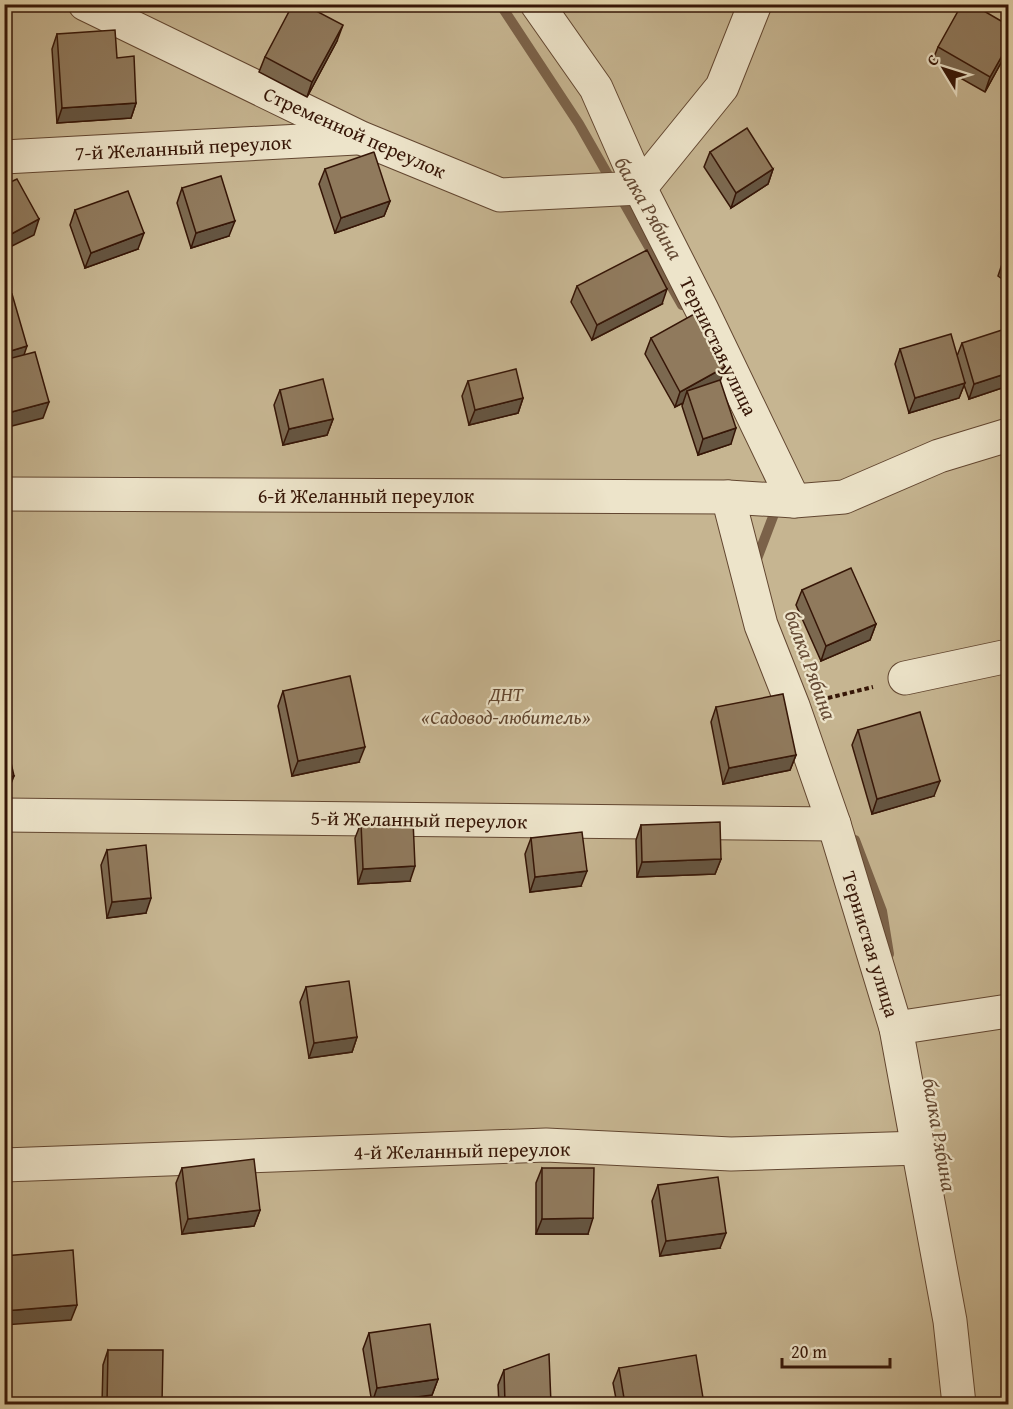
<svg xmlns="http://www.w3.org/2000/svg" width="1013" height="1409" font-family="'Gentium Book Plus',serif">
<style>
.green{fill:#c6b591;stroke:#7e664c;stroke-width:1.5}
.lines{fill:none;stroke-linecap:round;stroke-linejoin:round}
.stream{stroke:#7b6249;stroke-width:10}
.minor-casing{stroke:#624630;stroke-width:35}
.path{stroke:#361607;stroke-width:4;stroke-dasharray:4.5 3;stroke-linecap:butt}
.minor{stroke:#ede4ca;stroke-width:33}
.wall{fill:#7c6950;stroke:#361607;stroke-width:1.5}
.shaded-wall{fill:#655541;stroke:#361607;stroke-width:1.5}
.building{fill:#907a5d;stroke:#361607;stroke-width:1.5}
.labels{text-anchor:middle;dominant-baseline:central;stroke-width:4.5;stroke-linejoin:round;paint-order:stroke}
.street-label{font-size:20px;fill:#361607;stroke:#ede4ca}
.park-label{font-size:20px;font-style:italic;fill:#614630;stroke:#ede4ca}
.water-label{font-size:21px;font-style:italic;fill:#644933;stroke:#ede4ca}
</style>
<rect width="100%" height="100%" fill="#e4d6ad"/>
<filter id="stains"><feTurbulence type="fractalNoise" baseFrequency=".00333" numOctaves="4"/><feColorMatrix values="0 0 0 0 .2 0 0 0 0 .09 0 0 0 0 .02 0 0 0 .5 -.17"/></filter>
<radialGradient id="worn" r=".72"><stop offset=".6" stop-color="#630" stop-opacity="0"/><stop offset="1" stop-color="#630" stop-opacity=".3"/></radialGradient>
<rect class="green" x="5" y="5" width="1003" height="1399"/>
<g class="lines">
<g class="stream">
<polyline points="500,4 579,124 682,305"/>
<polyline points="755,564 774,514 774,502"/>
<polyline points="855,840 882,911 889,954"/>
</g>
<defs>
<g id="minor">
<polyline points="85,4 361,138 500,195 640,188 722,87 755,4"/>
<polyline points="537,4 596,88 640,188 702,310 794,501"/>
<polyline points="4,157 356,138"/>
<polyline points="4,494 728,497 794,501 844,497 939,456 1008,435"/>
<polyline points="728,497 761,625 793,706 834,824 896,1028 950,1321 959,1404"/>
<polyline points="905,678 1008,656"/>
<polyline points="4,815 834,824"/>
<polyline points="896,1028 1008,1011"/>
<polyline points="4,1165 546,1145 731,1154 920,1148"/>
</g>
</defs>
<use href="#minor" class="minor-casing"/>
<polyline class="path" points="828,698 873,687"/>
<use href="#minor" class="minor"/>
</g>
<g class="wall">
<polygon points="57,34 117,58 136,103 131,118 57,123 52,49"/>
<polygon points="337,41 307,97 259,72 265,57"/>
<polygon points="938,47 1008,50 985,92 932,62"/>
<polygon points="710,152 773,169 768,184 731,208 704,167"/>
<polygon points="325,169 390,201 384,216 335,233 319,184"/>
<polygon points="182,188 229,236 191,248 177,203"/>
<polygon points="75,210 138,249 85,268 70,225"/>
<polygon points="1008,252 1008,283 998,276 1003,261"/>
<polygon points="577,286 662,304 592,340 571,302"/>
<polygon points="651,338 720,381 731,444 698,455 682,406 683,403 675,407 645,354"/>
<polygon points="1008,340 1008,386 969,399 964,385 959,398 909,413 895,364 900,349 957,356 962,343 1007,344"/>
<polygon points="468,381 523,398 518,413 469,425 462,396"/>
<polygon points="280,390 333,419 327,435 283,445 274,405"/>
<polygon points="802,590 876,624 870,640 821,661 796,605"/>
<polygon points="283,691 359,762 292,776 278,706"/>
<polygon points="716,707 796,755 790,770 723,784 711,722"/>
<polygon points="858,730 934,796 872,814 852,745"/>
<polygon points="361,823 410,881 358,884 355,838"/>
<polygon points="641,825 721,859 715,874 637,877 636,840"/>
<polygon points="531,838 581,886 530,892 525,854"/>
<polygon points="107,850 146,913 107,918 101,865"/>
<polygon points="306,987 357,1037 352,1052 309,1058 300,1002"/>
<polygon points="182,1168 260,1210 254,1226 182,1234 176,1183"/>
<polygon points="542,1168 588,1234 536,1234 536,1183"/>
<polygon points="658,1185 720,1248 660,1256 652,1201"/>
<polygon points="369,1333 438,1379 432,1395 372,1403 363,1349"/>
<polygon points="108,1350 162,1404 102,1404 103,1365"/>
<polygon points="619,1368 704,1404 617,1404 613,1383"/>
<polygon points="504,1370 551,1404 499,1404 498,1385"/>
</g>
<g class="shaded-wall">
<polygon points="343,25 337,41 307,97 312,82"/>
<polygon points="1008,45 1008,50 985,92 990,77"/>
<polygon points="136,103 131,118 57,123 62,108"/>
<polygon points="773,169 768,184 731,208 736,193"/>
<polygon points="390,201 384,216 335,233 341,218"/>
<polygon points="39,219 34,235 4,250 4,238"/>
<polygon points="235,221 229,236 191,248 196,233"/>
<polygon points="144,233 138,249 85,268 91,253"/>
<polygon points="667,289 662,304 592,340 597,325"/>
<polygon points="27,346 22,361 4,367 4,353"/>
<polygon points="725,367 720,382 687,391 683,403 675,407 680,392"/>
<polygon points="1008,373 1008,386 969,399 974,384"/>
<polygon points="965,383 959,398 909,413 915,398"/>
<polygon points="523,398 518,413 469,425 475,410"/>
<polygon points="49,402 43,418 4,428 4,414"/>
<polygon points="333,419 327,435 283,445 289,429"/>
<polygon points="736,428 731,444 698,455 703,439"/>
<polygon points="876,624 870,640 821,661 826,646"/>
<polygon points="365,747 359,762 292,776 298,761"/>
<polygon points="796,755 790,770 723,784 729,768"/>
<polygon points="14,776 8,791 4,792 4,778"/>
<polygon points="940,781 934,796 872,814 877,799"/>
<polygon points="721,859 715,874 637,877 642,862"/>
<polygon points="415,866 410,881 358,884 363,869"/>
<polygon points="587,871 581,886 530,892 535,877"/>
<polygon points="151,898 146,913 107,918 112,902"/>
<polygon points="357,1037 352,1052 309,1058 314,1043"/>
<polygon points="260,1210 254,1226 182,1234 188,1219"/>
<polygon points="593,1218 588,1234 536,1234 542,1219"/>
<polygon points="726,1233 720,1248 660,1256 666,1241"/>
<polygon points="77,1305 71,1320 4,1325 4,1311"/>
<polygon points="438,1379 432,1395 372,1403 377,1388"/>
</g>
<g class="building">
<polygon points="293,4 303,4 343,25 312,82 265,57"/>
<polygon points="962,4 972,4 1008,25 1008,45 990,77 938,47"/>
<polygon points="115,30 117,58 134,56 136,103 62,108 57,34"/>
<polygon points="747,128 773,169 736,193 710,152"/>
<polygon points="374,152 390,201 341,218 325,169"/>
<polygon points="221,176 235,221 196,233 182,188"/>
<polygon points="17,179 39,219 4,238 4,185"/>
<polygon points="128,191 144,233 91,253 75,210"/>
<polygon points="647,250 667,289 597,325 577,286"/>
<polygon points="1008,252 1008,264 1003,261"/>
<polygon points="12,294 27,346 4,353 4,297"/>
<polygon points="696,313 725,367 680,392 651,338"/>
<polygon points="1002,330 1008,349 1008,373 974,384 962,343"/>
<polygon points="951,334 965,383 915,398 900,349"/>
<polygon points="35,352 49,402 4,414 4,360"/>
<polygon points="516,369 523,398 475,410 468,381"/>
<polygon points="323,379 333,419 289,429 280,390"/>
<polygon points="720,380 736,428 703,439 687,391"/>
<polygon points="851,568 876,624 826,646 802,590"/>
<polygon points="350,676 365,747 298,761 283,691"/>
<polygon points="783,694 796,755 729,768 716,707"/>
<polygon points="920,712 940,781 877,799 858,730"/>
<polygon points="4,732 14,776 4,778"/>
<polygon points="413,820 415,866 363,869 361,823"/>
<polygon points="720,822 721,859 642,862 641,825"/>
<polygon points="582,832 587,871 535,877 531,838"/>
<polygon points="146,845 151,898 112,902 107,850"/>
<polygon points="349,981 357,1037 314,1043 306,987"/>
<polygon points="254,1159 260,1210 188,1219 182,1168"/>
<polygon points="542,1168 594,1168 593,1218 542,1219"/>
<polygon points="718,1177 726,1233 666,1241 658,1185"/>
<polygon points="73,1250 77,1305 4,1311 4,1256"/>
<polygon points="430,1324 438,1379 377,1388 369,1333"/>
<polygon points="108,1350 163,1350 162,1404 107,1404"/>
<polygon points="549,1354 551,1404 505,1404 504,1370"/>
<polygon points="696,1355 704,1404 625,1404 619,1368"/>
</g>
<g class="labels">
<g class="street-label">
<text transform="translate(355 132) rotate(24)">Стременной переулок</text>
<text transform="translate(183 147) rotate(-3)">7-й Желанный переулок</text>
<text transform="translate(719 346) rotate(64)">Тернистая улица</text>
<text x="366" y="495">6-й Желанный переулок</text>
<text transform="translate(419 819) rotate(1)">5-й Желанный переулок</text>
<text transform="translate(871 944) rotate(73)">Тернистая улица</text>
<text transform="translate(462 1150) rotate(-1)">4-й Желанный переулок</text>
</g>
<g class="park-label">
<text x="506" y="693">ДНТ<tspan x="506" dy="23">«Садовод-любитель»</tspan></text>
</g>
<g class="water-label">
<text transform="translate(649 208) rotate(60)">балка Рябина</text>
<text transform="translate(811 665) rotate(70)">балка Рябина</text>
<text transform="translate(940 1135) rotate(80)">балка Рябина</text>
</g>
</g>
<rect width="1013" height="1409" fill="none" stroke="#e4d6ad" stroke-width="24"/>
<rect x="6" y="6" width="1001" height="1397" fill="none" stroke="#361607" stroke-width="3"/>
<rect x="12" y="12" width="989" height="1385" fill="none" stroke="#361607" stroke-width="1.5"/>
<g transform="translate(944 69) rotate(308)" stroke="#ede4ca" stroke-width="4.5" paint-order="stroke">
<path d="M0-4.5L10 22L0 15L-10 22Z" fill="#361607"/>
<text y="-9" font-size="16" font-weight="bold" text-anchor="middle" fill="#361607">С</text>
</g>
<path d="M782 1358v9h108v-9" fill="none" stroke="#361607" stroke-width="3"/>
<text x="791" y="1358" font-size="18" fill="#361607" stroke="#ede4ca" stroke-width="4.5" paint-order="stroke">20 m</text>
<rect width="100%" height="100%" filter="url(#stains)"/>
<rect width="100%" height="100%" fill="url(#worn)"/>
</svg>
